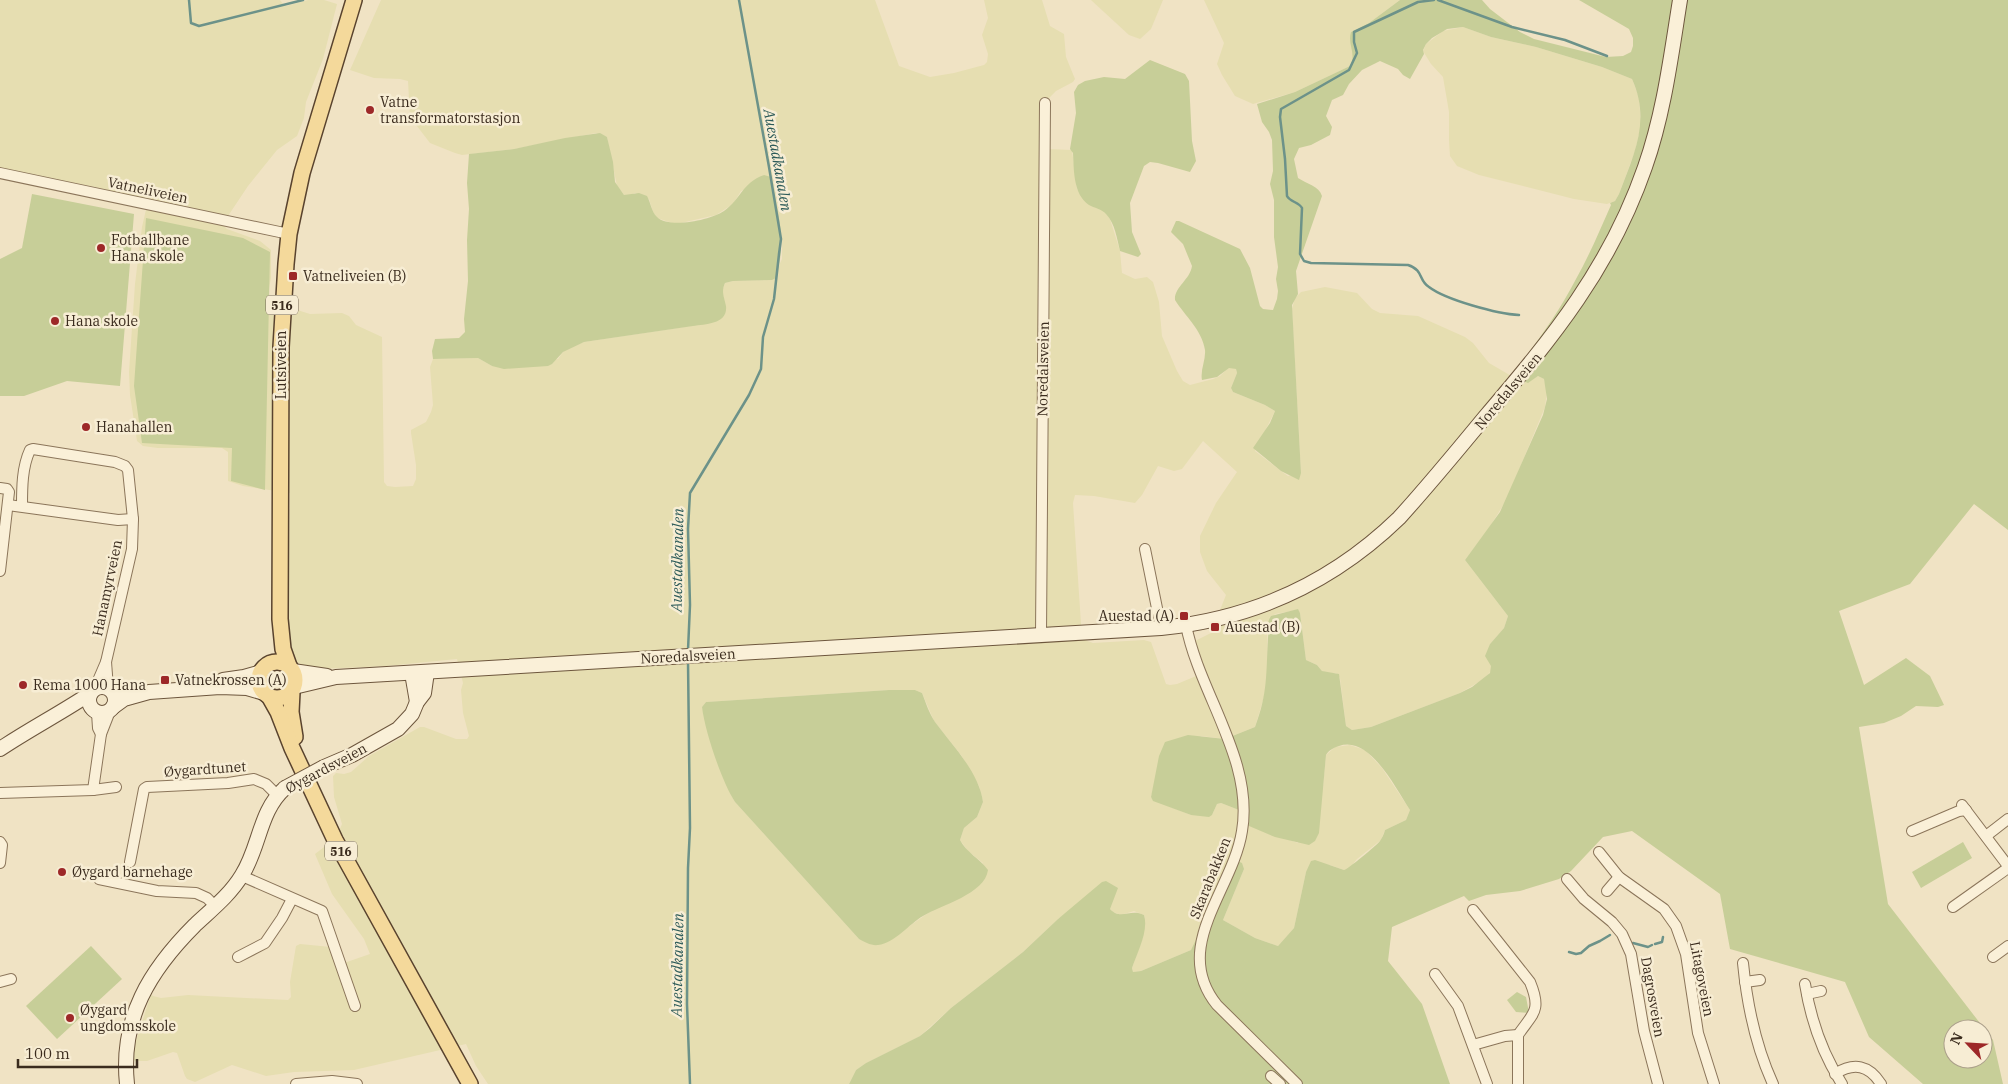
<svg xmlns="http://www.w3.org/2000/svg" width="2008" height="1084" font-family="'IBM Plex Serif',serif">
<style>
.farmland{fill:#e6deb1;fill-rule:evenodd}
.green{fill:#c7ce98;fill-rule:evenodd}
.lines{fill:none;stroke-linecap:round;stroke-linejoin:round}
.stream{stroke:#6c9289;stroke-width:2.5}
.street-casing{stroke:#8b755a;stroke-width:12}
.secondary-casing{stroke:#6d563d;stroke-width:16}
.primary-casing{stroke:#59432e;stroke-width:18}
.street{stroke:#faf0d8;stroke-width:10}
.secondary{stroke:#faf0d8;stroke-width:14}
.primary{stroke:#f4d99b;stroke-width:15}
.secondary-bridge-casing{stroke:#6d563d;stroke-width:16;stroke-linecap:butt}
.secondary-bridge{stroke:#faf0d8;stroke-width:14}
.poi-dot{fill:#9d2828;stroke:#f7edd4;stroke-width:2}
.labels{text-anchor:middle;dominant-baseline:central;stroke-width:5;stroke-linejoin:round;paint-order:stroke}
.shield{fill:#f7edd4;stroke:#736655;stroke-width:1}
.shield-label{font-size:12px;font-weight:bold;fill:#3b2c1e}
.poi-label{font-size:14px;fill:#3b2c1e;stroke:#f7edd4;text-anchor:start}
.street-label{font-size:14px;fill:#3b2c1e;stroke:#f7edd4}
.water-label{font-size:15px;font-style:italic;fill:#2d5b59;stroke:#f7edd4}
</style>
<rect width="100%" height="100%" fill="#f0e3c4"/>
<g class="farmland">
<path d="M0 0H280L283 4 286 6 308 0H324L337 4 323 59 306 102 304 118 297 136 277 150 248 186 224 222V226L227 229 260 241 271 250V278L267 298 269 301 310 314 342 313 349 316 356 325 382 337 384 482 387 486 395 487 413 486 416 479V465L411 433V430L426 422 431 412 433 405 430 367 433 359 478 358 492 366 558 359 563 352 570 347 584 342 711 323 726 308 722 291 725 283 733 281 772 280 782 259V239L771 177 741 191 733 204 716 215 681 223H672L657 218 653 212 649 199 635 193 628 196 624 195 617 186 607 137 596 133 514 149 462 155 455 153 430 143 410 117 408 81 400 79 374 78 350 70 381 0H875L899 66 930 77 954 73 984 65 987 62 988 54 982 35 988 18 984 0H1042L1050 26 1064 34 1066 57 1075 79 1073 82 1056 91 1045 102 1046 149 1072 150 1077 189 1106 213 1110 219 1120 251 1122 273 1135 279 1147 277 1153 282 1159 302 1162 336 1177 371 1183 381 1190 385 1213 379 1220 376 1228 368H1233L1236 369 1237 373 1231 388 1233 392 1265 405 1275 411 1255 451 1281 471 1288 476 1301 473 1292 309 1295 298 1301 292 1325 287 1357 293 1372 309 1380 313 1418 316 1465 337 1473 343 1489 363 1520 381 1528 382 1538 376 1544 379 1547 391 1545 407 1507 499 1489 528 1465 560 1508 616 1504 628 1490 644 1492 670 1484 679 1460 693 1371 727 1352 730 1346 726 1340 678 1336 673 1328 674 1322 671 1317 665 1306 660 1300 613 1298 610 1275 614 1267 626 1268 673 1265 694 1255 727 1225 739 1201 736 1156 778 1151 797 1153 800 1191 815H1212L1217 804 1221 803 1239 810 1242 823 1298 843 1323 787 1326 755 1335 747 1350 745 1365 750 1382 768 1410 810 1406 820 1385 830 1381 840 1357 859 1349 869 1344 870 1330 865 1306 872 1294 928 1278 946 1255 938 1223 920 1244 869 1191 950 1141 971 1133 972 1132 968 1142 940 1145 919 1144 915 1134 911 1121 915 1113 912 1110 909 1069 911 1058 919 1023 952 951 1008 920 1036 866 1063 856 1070 849 1084H488L476 1066 466 1044 354 1070 294 1072 266 1076 232 1065 195 1082 187 1079 185 1076 177 1053 173 1052 147 1061H135L132 1059 134 1047 151 994 153 996 161 998 188 995 288 1000 291 997 290 982 296 946 300 944 331 947 344 963 370 954 364 939 332 894 315 854 336 838 342 824 334 797 333 776 336 773 344 774 351 772 369 756 420 727H424L456 739H467L469 736 463 713 461 690 463 683 457 659 386 666 319 669 308 667 293 661 287 646 290 493 243 486 228 481V452L222 448H158L143 446 137 441 130 395 129 372 135 284 142 227 148 201 144 198 133 197 95 187 0 169ZM1203 441 1237 472 1216 503 1200 536V552L1207 571 1226 595 1220 610 1217 630 1195 641 1201 674 1177 684 1170 685 1166 684 1151 642 1144 640 1093 643 1082 639 1073 503 1075 495 1094 496 1135 503 1142 495 1158 466 1174 471 1182 469ZM889 690H915L922 693 934 721 961 755 979 786 983 802 977 817 964 828 960 840 968 851 983 863 931 911 888 941 875 945 859 939 735 802 731 795 714 751 702 707 706 702Z"/>
<polygon points="1091,0 1163,0 1151,29 1140,39 1129,35"/>
<polygon points="1204,0 1400,0 1369,23 1351,32 1354,59 1350,66 1295,92 1253,104 1235,96 1222,75 1217,64 1224,43"/>
<polygon points="1463,27 1491,37 1536,47 1602,67 1632,79 1639,97 1641,126 1635,151 1619,194 1615,201 1607,204 1574,199 1479,175 1457,166 1450,156 1449,140 1449,112 1443,77 1431,64 1423,51 1426,44 1443,31"/>
</g>
<g class="green">
<path d="M1400 0H1482L1490 9 1520 32 1534 39 1606 57 1623 56 1631 52 1633 46V38L1629 29 1579 0H2008V530L1974 504 1910 584 1839 611 1864 685 1906 658 1930 676 1944 705 1938 707 1916 706 1901 716 1884 723 1859 727 1888 904 1993 1040 2003 1084H1923L1869 1037 1845 982 1730 949 1720 894 1632 831 1603 837 1571 871 1559 879 1520 891 1486 895 1469 901 1464 896 1392 927 1388 961 1422 1004 1450 1084H849L856 1070 866 1063 920 1036 930 1028 951 1008 1023 952 1058 919 1102 882 1106 881 1118 888 1110 909C1121 921 1130 908 1144 915 1149 931 1137 953 1132 968L1133 972 1141 971 1191 950 1235 860 1242 863 1244 869 1223 920 1255 938 1278 946 1294 928 1306 872 1311 861 1315 860 1344 870C1347 870 1377 845 1380 841 1382 838 1384 834 1385 830L1406 820 1410 810C1396 789 1370 735 1339 746 1333 748 1329 750 1326 755L1319 833 1315 841 1309 845 1275 837 1242 823 1239 810 1221 803 1217 804 1212 815 1209 817 1191 815 1153 801 1151 797 1159 756 1165 742 1188 735 1225 739 1255 727C1268 693 1266 673 1268 638 1269 630 1266 623 1271 616L1298 609 1300 613 1306 660 1317 665 1322 671 1339 674 1346 726 1352 730 1371 727 1460 693 1472 687 1490 673 1491 666 1485 656 1490 644 1504 628 1508 616 1465 560 1500 512 1543 415 1547 399 1544 379 1538 376 1528 383 1511 376C1535 345 1558 314 1576 279 1589 256 1600 230 1611 205L1610 203 1615 201 1619 194C1634 154 1651 121 1632 79L1602 67 1536 47 1491 37 1463 27 1447 29 1432 38 1426 44 1423 50 1424 54 1410 79 1403 75 1398 69 1380 61 1362 70 1349 84 1343 95 1332 100 1326 116 1332 127 1330 135 1311 145 1299 148 1294 159 1298 178C1307 184 1319 186 1322 196L1296 271 1298 294 1292 305 1301 473 1299 480 1281 471 1253 448 1270 423 1275 411 1265 405 1233 392 1231 388 1237 373 1236 369 1229 368 1217 377 1202 380C1200 370 1206 360 1205 350 1202 330 1185 316 1175 300 1174 287 1190 280 1192 266L1183 244 1171 232 1176 221H1179L1240 249 1250 268 1260 306 1263 309 1273 310 1277 299 1278 291 1276 279 1278 267 1274 237V200L1270 184 1273 171 1272 140 1269 132 1262 122 1257 104 1295 92 1350 66C1357 53 1347 45 1351 32L1369 23ZM1953 1029H1983V1059H1953Z"/>
<path d="M1150 60 1185 74 1189 81 1192 141 1196 161 1190 172 1158 163 1150 162 1144 166 1130 203 1132 232 1141 254 1138 257 1120 251C1117 239 1115 223 1106 214 1102 209 1094 208 1089 205 1073 194 1074 170 1073 153L1070 149 1076 113 1074 92 1078 85 1085 81 1104 77 1125 79Z"/>
<path d="M600 133 607 137 613 162 615 182 624 195 639 193 647 196C651 203 651 211 657 217 669 229 711 220 724 211 741 199 742 183 764 175L771 177C778 215 787 239 776 278L772 280 733 281 725 283C721 292 724 296 726 306 728 324 706 324 693 326L584 342 563 352 552 364 548 366 504 369 492 366 478 358 433 359 432 351 435 339 459 338 465 332 464 319 468 281 467 240 469 209 467 183 469 154 514 149 565 138Z"/>
<polygon points="32,194 134,214 120,386 67,381 24,396 0,396 0,259 22,248"/>
<polygon points="146,218 243,238 270,252 265,490 231,481 232,448 142,443 134,386"/>
<path d="M889 690H915L922 693C926 703 929 713 935 722 952 745 979 772 983 802L977 817 964 828 960 840C966 852 980 859 988 870 985 894 941 905 923 916 909 924 895 943 878 945 872 946 864 942 859 939L735 802C722 782 705 732 702 707L706 702Z"/>
<polygon points="1963,842 1972,858 1921,888 1912,872"/>
<polygon points="91,946 122,979 57,1039 26,1006"/>
<polygon points="1517,992 1526,997 1529,1013 1516,1012 1507,1000"/>
</g>
<g class="lines">
<g class="stream">
<polyline points="189,0 191,23 199,26 303,0"/>
<path d="M1434 0 1418 2 1354 32V42L1357 53 1349 70 1281 109 1280 117 1285 159 1287 196C1290 202 1299 202 1302 208L1300 254 1304 261 1311 263 1408 265C1424 270 1418 280 1429 287 1446 300 1498 314 1519 315"/>
<polyline points="1438,0 1512,27 1565,40 1607,56"/>
<polyline points="688,650 690,605 688,529 690,493 749,395 761,369 763,337 774,299 779,254 781,239 769,167 739,0"/>
<polyline points="688,661 690,828 688,868 687,1004 690,1084"/>
<polyline points="1633,943 1648,947 1652,945"/>
<polyline points="1655,944 1662,942 1663,937"/>
<polyline points="1569,952 1576,954 1581,953 1589,946 1600,941 1610,935"/>
</g>
<defs>
<g id="street">
<polyline points="0,173 289,234"/>
<polyline points="0,488 7,489 9,492 0,571"/>
<polyline points="8,505 118,520 133,519"/>
<path d="M22 506C22 488 22 467 30 450L33 449 115 462 125 466 128 470 133 519 132 549 106 662 94 690"/>
<polyline points="1145,549 1161,628"/>
<path d="M1186 625C1199 693 1254 760 1242 831 1233 890 1170 947 1217 1005L1297 1084"/>
<polyline points="1041,635 1045,103"/>
<polyline points="106,662 108,688"/>
<polyline points="97,713 98,728 101,734"/>
<polyline points="93,790 101,734 110,711"/>
<polyline points="0,793 93,790 116,787"/>
<polyline points="1962,805 2008,866"/>
<polyline points="1912,831 1959,811 1966,810"/>
<polyline points="1986,836 2008,819"/>
<polyline points="0,842 2,845 0,863"/>
<polyline points="1599,852 1619,877 1664,909 1676,926 1686,954 1698,1033 1714,1084"/>
<polyline points="130,862 144,789 147,787 228,783 254,779 266,784 277,795"/>
<polyline points="242,876 322,911 355,1006"/>
<polyline points="99,879 157,891 196,893 207,898 215,906"/>
<polyline points="1567,879 1584,899 1612,922 1622,934 1631,954 1644,1031 1658,1084"/>
<polyline points="1607,891 1619,877"/>
<polyline points="1953,907 2008,868"/>
<path d="M1473 910 1530 982C1542 1011 1533 1013 1518 1035"/>
<polyline points="238,957 265,943 282,918 292,899"/>
<polyline points="1993,957 2008,946"/>
<path d="M1743 963C1747 1004 1756 1047 1773 1084"/>
<polyline points="1435,974 1458,1006 1487,1084"/>
<polyline points="0,982 11,979"/>
<polyline points="1745,982 1760,980"/>
<path d="M1805 984C1811 1021 1822 1053 1842 1084"/>
<polyline points="1807,994 1821,991"/>
<polyline points="1473,1045 1505,1036 1518,1035 1518,1084"/>
<path d="M1835 1074C1854 1062 1869 1065 1881 1084"/>
<polyline points="1271,1076 1280,1084"/>
<polyline points="296,1084 332,1081 357,1084"/>
</g>
<g id="secondary">
<polyline points="293,671 327,676"/>
<polyline points="412,673 417,702"/>
<polyline points="223,680 244,677 261,672"/>
<circle cx="102" cy="700" r="13"/>
<path d="M294 687 336 677 1161 628C1252 619 1333 582 1399 518 1429 485 1457 451 1485 417 1553 337 1610 268 1645 167 1664 113 1671 56 1680 0"/>
<polyline points="111,690 140,689"/>
<polyline points="113,707 124,699 149,692 220,687 247,688 264,693"/>
<path d="M0 749C30 729 61 713 91 693"/>
<polyline points="324,767 352,755 398,729 412,714 417,702 424,693 427,672"/>
<path d="M127 1084C120 1018 150 970 195 925 211 910 230 895 242 875 260 847 259 811 285 788"/>
</g>
<g id="primary">
<circle cx="277" cy="680" r="18"/>
<polyline points="289,666 283,649 280,619 281,347 286,264 289,234 302,173 354,0"/>
<polyline points="292,692 291,712 295,737"/>
<polyline points="269,696 278,712 292,748 335,840 470,1084"/>
</g>
</defs>
<use href="#street" class="street-casing"/>
<use href="#secondary" class="secondary-casing"/>
<use href="#primary" class="primary-casing"/>
<use href="#street" class="street"/>
<use href="#secondary" class="secondary"/>
<use href="#primary" class="primary"/>
<defs>
<polyline id="secondary-bridge" points="285,788 324,767"/>
</defs>
<use href="#secondary-bridge" class="secondary-bridge-casing"/>
<use href="#secondary-bridge" class="secondary-bridge"/>
</g>
<g class="poi-dot">
<circle cx="370" cy="110" r="5"/>
<circle cx="101" cy="248" r="5"/>
<rect x="288" y="271" width="10" height="10" rx="2.5"/>
<circle cx="55" cy="321" r="5"/>
<circle cx="86" cy="427" r="5"/>
<rect x="1179" y="611" width="10" height="10" rx="2.5"/>
<rect x="1210" y="622" width="10" height="10" rx="2.5"/>
<rect x="160" y="675" width="10" height="10" rx="2.5"/>
<circle cx="23" cy="685" r="5"/>
<circle cx="62" cy="872" r="5"/>
<circle cx="70" cy="1018" r="5"/>
</g>
<g class="labels">
<g class="shield">
<rect x="266" y="295.5" width="32" height="19" rx="4"/>
<rect x="325" y="841.5" width="32" height="19" rx="4"/>
</g>
<g class="shield-label">
<text x="282" y="305">516</text>
<text x="341" y="851">516</text>
</g>
<g class="poi-label">
<text x="380" y="102">Vatne<tspan x="380" dy="16">transformatorstasjon</tspan></text>
<text x="111" y="240">Fotballbane<tspan x="111" dy="16">Hana skole</tspan></text>
<text x="303" y="276">Vatneliveien (B)</text>
<text x="65" y="321">Hana skole</text>
<text x="96" y="427">Hanahallen</text>
<text x="1174" y="616" text-anchor="end">Auestad (A)</text>
<text x="1225" y="627">Auestad (B)</text>
<text x="175" y="680">Vatnekrossen (A)</text>
<text x="33" y="685">Rema 1000 Hana</text>
<text x="72" y="872">Øygard barnehage</text>
<text x="80" y="1010">Øygard<tspan x="80" dy="16">ungdomsskole</tspan></text>
</g>
<g class="street-label">
<text transform="translate(148 190) rotate(12)">Vatneliveien</text>
<text transform="translate(281 365) rotate(-90)">Lutsiveien</text>
<text transform="translate(1043 369) rotate(-89)">Noredalsveien</text>
<text transform="translate(1508 391) rotate(-50)">Noredalsveien</text>
<text transform="translate(107 588) rotate(-78)">Hanamyrveien</text>
<text transform="translate(688 656) rotate(-3)">Noredalsveien</text>
<text transform="translate(326 768) rotate(-28)">Øygardsveien</text>
<text transform="translate(205 769) rotate(-4)">Øygardtunet</text>
<text transform="translate(1210 878) rotate(-68)">Skarabakken</text>
<text transform="translate(1702 979) rotate(79)">Litagoveien</text>
<text transform="translate(1653 997) rotate(80)">Dagrosveien</text>
</g>
<g class="water-label">
<text transform="translate(778 160) rotate(80)">Auestadkanalen</text>
<text transform="translate(677 560) rotate(-89)">Auestadkanalen</text>
<text transform="translate(677 965) rotate(-89)">Auestadkanalen</text>
</g>
</g>
<g transform="translate(1968 1044) rotate(295)"><circle r="24" fill="#f7edd4" stroke="#aca08b"/>
<path d="M0-4L9 19L0 12L-9 19Z" fill="#9d2828"/>
<text y="-8" font-size="14" font-weight="bold" text-anchor="middle" fill="#3b2c1e">N</text>
</g>
<path d="M18 1059v8h119v-8" fill="none" stroke="#3b2c1e" stroke-width="2.5"/>
<text x="25" y="1059" font-size="15" fill="#3b2c1e" stroke="#f7edd4" stroke-width="4" paint-order="stroke">100 m</text>
</svg>
